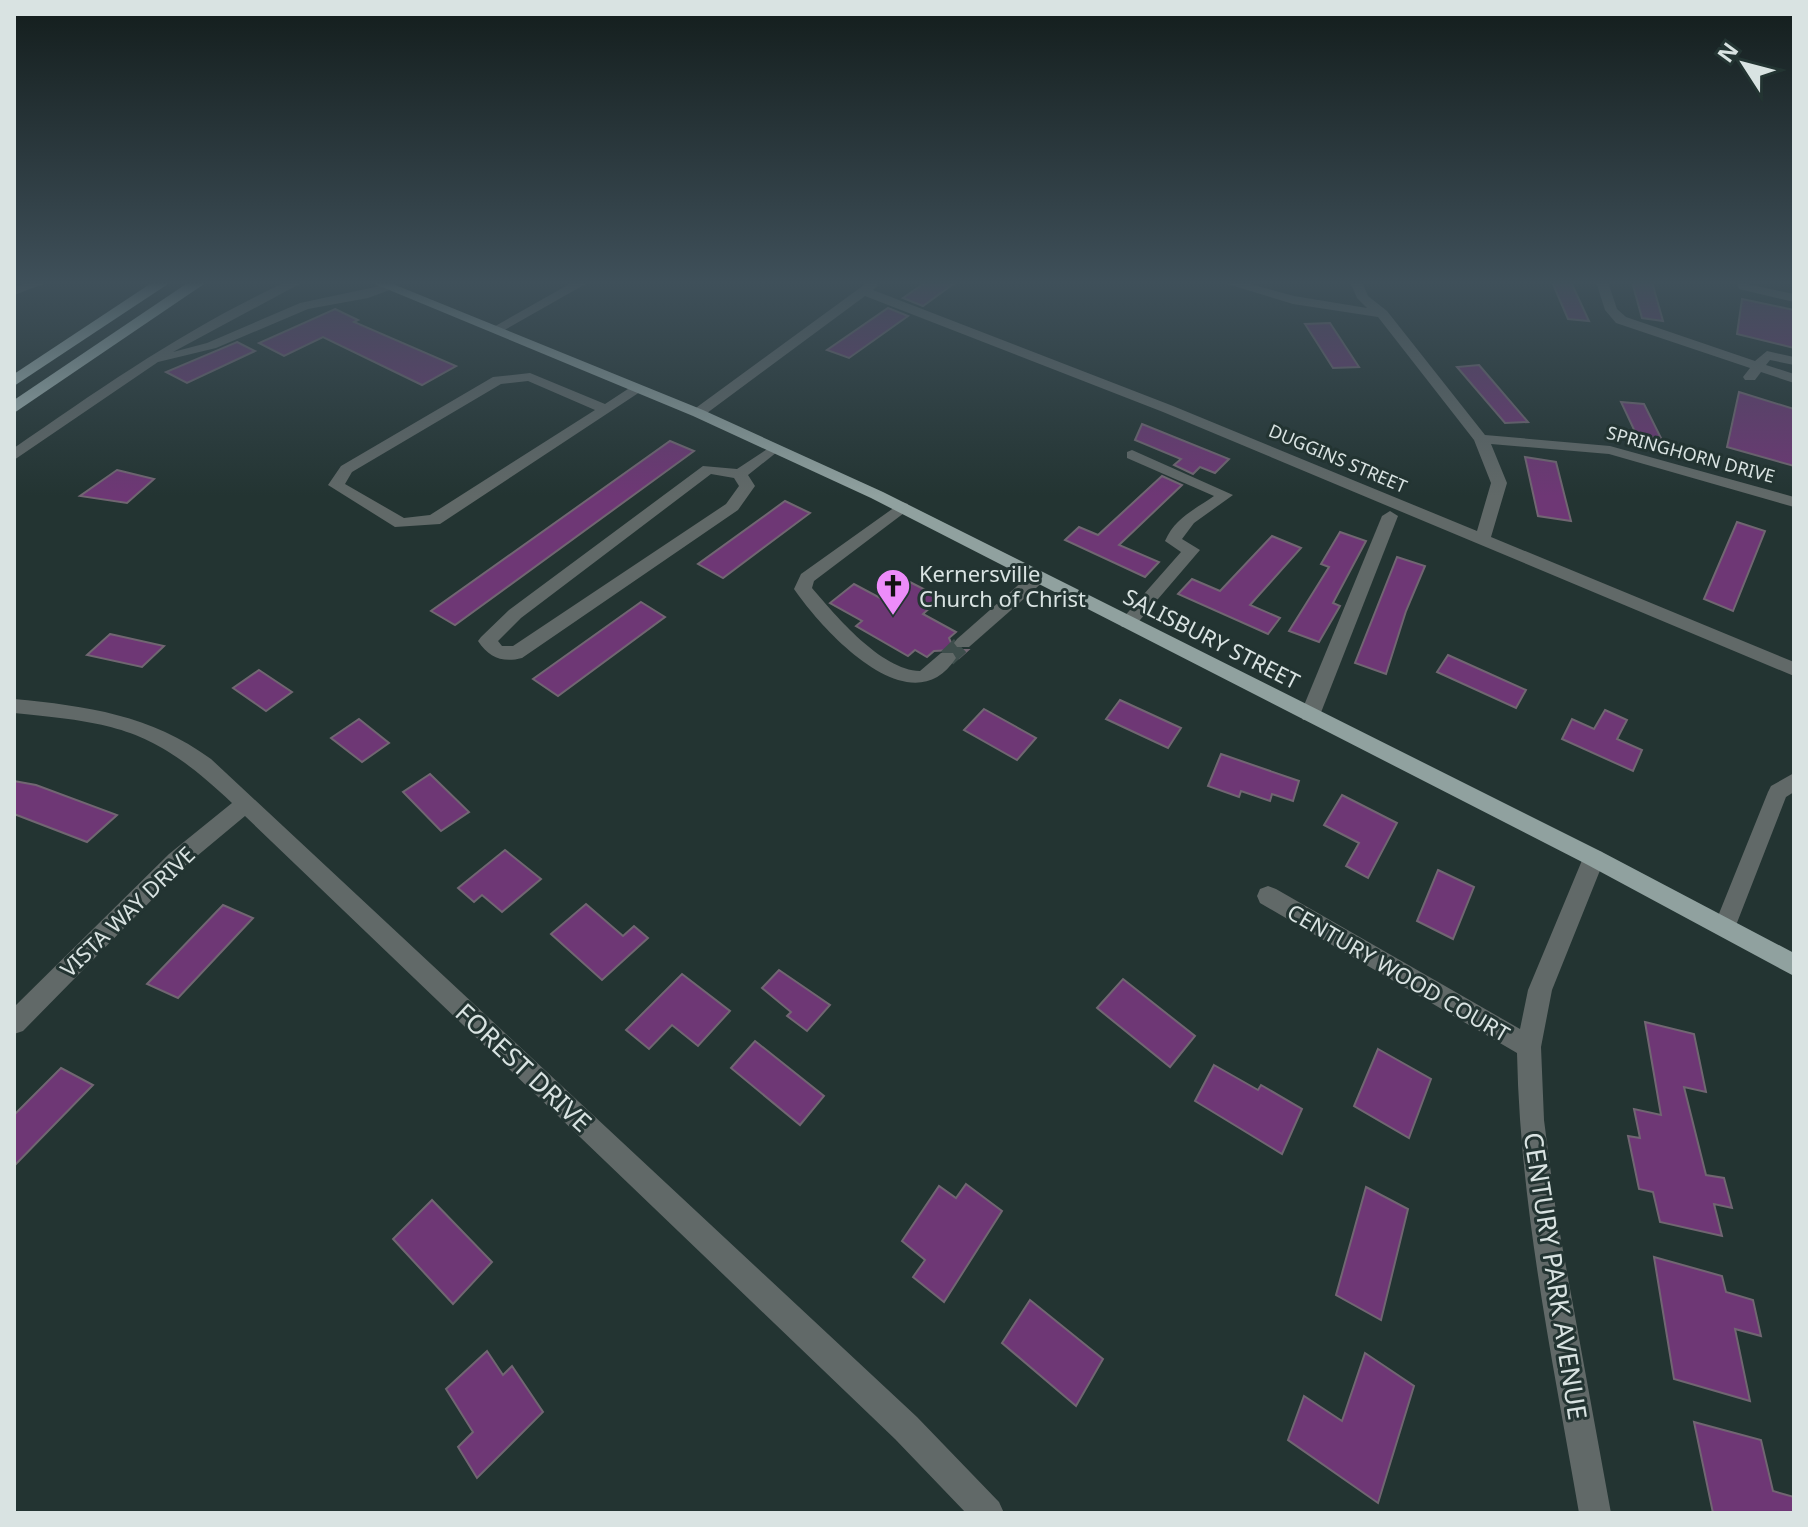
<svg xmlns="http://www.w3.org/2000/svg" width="1808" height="1527" font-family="'Noto Sans',sans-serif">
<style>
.building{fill:#6e3775;stroke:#716672;stroke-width:2}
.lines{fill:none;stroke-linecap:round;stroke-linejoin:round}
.minor-tunnel{stroke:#3e4e4c;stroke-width:18;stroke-dasharray:18 9;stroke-linecap:butt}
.minor{fill:#616968;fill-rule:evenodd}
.major{fill:#90a19f;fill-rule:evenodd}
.highway{fill:#a3b7b5;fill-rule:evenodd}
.labels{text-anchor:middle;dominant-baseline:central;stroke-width:6;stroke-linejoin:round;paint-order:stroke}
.far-street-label{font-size:18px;fill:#d9e3e2;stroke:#233432}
.poi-label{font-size:22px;fill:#d9e3e2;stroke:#233432;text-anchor:start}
.street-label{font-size:22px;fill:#d9e3e2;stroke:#233432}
.near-street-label{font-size:26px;fill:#d9e3e2;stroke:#233432}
</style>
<rect width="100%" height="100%" fill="#233432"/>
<g class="building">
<polygon points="926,282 956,282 923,306 903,298"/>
<polygon points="1552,282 1571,282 1589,321 1568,319"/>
<polygon points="1632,282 1652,282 1663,321 1642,318"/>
<polygon points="1742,299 1794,310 1794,348 1737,334"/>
<polygon points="888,308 908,316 849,358 827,350"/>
<polygon points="335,309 358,320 354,322 456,366 422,385 323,337 284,356 259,343"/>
<polygon points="1330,323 1359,367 1333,368 1305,324"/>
<polygon points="237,342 255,351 187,383 166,372"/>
<polygon points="1479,365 1528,422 1505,423 1457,367"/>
<polygon points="1739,392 1794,409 1794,466 1727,447"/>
<polygon points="1621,402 1644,404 1661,438 1637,436"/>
<polygon points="1142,424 1229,459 1215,473 1200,467 1193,474 1174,465 1181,459 1135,440"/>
<polygon points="670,441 694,451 455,625 431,611"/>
<polygon points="1525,457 1556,462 1571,521 1538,516"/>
<polygon points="117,470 154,479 127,503 80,496"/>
<polygon points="1162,476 1182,485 1119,545 1159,562 1145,577 1065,540 1079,527 1098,535"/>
<polygon points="785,501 810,513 723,578 698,564"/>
<polygon points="1737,522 1765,531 1733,611 1704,599"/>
<polygon points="1340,532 1366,541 1333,603 1340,606 1319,642 1289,631 1329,567 1321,564"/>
<polygon points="1272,536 1301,548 1250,605 1280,618 1268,634 1178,594 1192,579 1220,591"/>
<polygon points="1397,557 1425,566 1406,611 1386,674 1355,663"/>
<polygon points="906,580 941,598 923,614 956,632 949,638 952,645 957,650 968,650 959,658 953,650 934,651 927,657 915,650 908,656 856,626 862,621 830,603 854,584 882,599"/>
<polygon points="641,602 665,617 558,696 533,679"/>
<polygon points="110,634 164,646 142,667 87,655"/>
<polygon points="1448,655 1526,690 1516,708 1437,672"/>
<polygon points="259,670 292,692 266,711 233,688"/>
<polygon points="1120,700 1181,728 1168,748 1106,719"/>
<polygon points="984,709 1036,738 1017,760 964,730"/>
<polygon points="1605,710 1627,720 1617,739 1642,750 1633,771 1562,739 1572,719 1594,729"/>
<polygon points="359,719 389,743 362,762 331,738"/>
<polygon points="1221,754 1299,781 1293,801 1272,794 1270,801 1241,791 1239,797 1208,786"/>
<polygon points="430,774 469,812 441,831 403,792"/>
<polygon points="14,781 36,785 117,815 87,842 14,814"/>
<polygon points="1342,795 1397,823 1368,878 1346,866 1359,843 1324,825"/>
<polygon points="505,850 541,879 502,912 482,895 474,902 458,888"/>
<polygon points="1438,870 1474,887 1453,939 1417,921"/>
<polygon points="586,904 623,936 634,926 648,938 602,980 551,934"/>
<polygon points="223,905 253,918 178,998 147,984"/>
<polygon points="779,970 830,1005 807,1031 787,1016 791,1012 762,988"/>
<polygon points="682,974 730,1011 698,1046 672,1025 649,1049 626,1030"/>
<polygon points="1123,979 1195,1036 1170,1067 1097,1008"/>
<polygon points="1645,1022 1694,1034 1706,1092 1684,1087 1706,1175 1724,1178 1732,1208 1714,1204 1722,1236 1660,1222 1653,1192 1639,1189 1628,1136 1640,1138 1634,1109 1661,1115"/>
<polygon points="755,1041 824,1096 800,1125 731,1068"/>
<polygon points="1378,1049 1431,1079 1409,1138 1354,1106"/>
<polygon points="1214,1065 1258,1090 1261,1085 1302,1109 1282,1154 1195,1101"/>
<polygon points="61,1068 93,1085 14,1166 14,1115"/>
<polygon points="966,1184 1002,1211 944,1302 913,1277 925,1260 902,1241 939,1186 956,1198"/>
<polygon points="1366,1187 1408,1209 1381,1320 1336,1295"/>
<polygon points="432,1200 492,1262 453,1304 393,1239"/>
<polygon points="1654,1257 1722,1276 1726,1292 1753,1300 1761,1336 1735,1329 1750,1401 1674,1379"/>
<polygon points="1030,1300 1103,1359 1076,1406 1002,1343"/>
<polygon points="487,1351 503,1375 512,1366 543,1412 477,1478 458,1447 473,1432 446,1389"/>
<polygon points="1365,1353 1414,1386 1378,1503 1288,1440 1304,1396 1342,1421"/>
<polygon points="1694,1422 1761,1440 1773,1491 1794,1497 1794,1513 1713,1513"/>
</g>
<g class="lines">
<polyline class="minor-tunnel" points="947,658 963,643"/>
<g class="minor">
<polygon points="29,282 49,282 14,295 14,287"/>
<path d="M286 282H303L173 352 207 343 300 303 389 284 395 288 368 298 308 309 216 348 158 362 14 460V448C102 387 188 327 286 282Z"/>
<polygon points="573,282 589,282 501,332 490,329"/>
<polygon points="868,282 876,282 878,285 873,290 1173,406 1477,531 1491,483 1474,440 1378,317 1293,304 1221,282 1243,282 1294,296 1367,308 1357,298 1350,282 1362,282 1368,296 1387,311 1485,435 1610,446 1794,497 1794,507 1609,454 1491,444 1507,483 1491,537 1794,662 1794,676 1163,412 865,296 703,416 693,416 693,410"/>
<polygon points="1596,282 1608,282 1617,309 1626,317 1755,361 1767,351 1794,357 1794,365 1770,360 1766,365 1794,374 1794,383 1761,372 1755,380 1745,380 1743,377 1750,368 1616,323 1605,310"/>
<polygon points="1737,282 1794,294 1794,302 1739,289"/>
<path d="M530 373 605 404 634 385 646 388 440 524 395 527 328 485 341 466 493 377ZM528 381 595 410 430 515 404 518 345 484 352 472 501 384Z"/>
<path d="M775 444 782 448 748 475 755 486 738 510 522 658C503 663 489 658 478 641L481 637 509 610 703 466 737 469ZM711 474 734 478 739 486 726 504 513 646H502L498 641 521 618Z"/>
<path d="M1132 450 1233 495 1194 523 1182 539 1200 550 1134 627H1122L1119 623 1122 619 1181 552 1165 541C1175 518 1194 510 1214 496L1127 458V452Z"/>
<path d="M902 502 908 504V510L814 581 812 588C836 616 881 670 920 671L941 653H953L956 658C911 728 823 631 794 589L801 574Z"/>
<polygon points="1390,511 1398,516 1320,715 1317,720 1303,720 1300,715 1382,516"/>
<polygon points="1038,571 1044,573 1044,581 969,647 957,647 954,643 957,639 1032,573"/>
<path d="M14 699C87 706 151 715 211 759L917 1417 999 1502 1004 1513H966L895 1439 245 816 185 866 23 1031 14 1034V1007L169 854 232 803C154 729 118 723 14 713Z"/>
<polygon points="1794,773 1794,792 1786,797 1733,933 1725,936 1717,933 1714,926 1768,792 1771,786"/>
<path d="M1594 849 1602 852 1605 858 1552 990 1541 1047 1544 1120 1556 1212 1611 1513H1579C1553 1361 1520 1208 1517 1053L1260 903 1257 896 1260 889 1268 886 1276 889 1520 1029 1528 990 1583 858 1586 852Z"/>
</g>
<polygon class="major" points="370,282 388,282 703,410 883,492 1602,852 1794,953 1794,976 1586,864 871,498 693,416"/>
<g class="highway">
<polygon points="153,282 171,282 14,386 14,374"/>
<polygon points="189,282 207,282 14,413 14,400"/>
</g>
</g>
<linearGradient id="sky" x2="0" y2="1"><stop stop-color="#131d1c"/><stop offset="0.57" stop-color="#3f505a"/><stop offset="1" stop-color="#3f505a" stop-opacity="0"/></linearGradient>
<rect width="1808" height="496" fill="url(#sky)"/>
<defs>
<symbol id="church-pin" viewBox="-11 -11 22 30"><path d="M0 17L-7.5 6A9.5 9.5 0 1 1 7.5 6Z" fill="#ed8cfa" stroke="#233432"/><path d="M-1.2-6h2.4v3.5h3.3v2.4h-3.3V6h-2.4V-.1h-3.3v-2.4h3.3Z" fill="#111"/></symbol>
</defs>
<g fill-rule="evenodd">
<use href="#church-pin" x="873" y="566" width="40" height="54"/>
</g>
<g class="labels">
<g class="far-street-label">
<text transform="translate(1691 454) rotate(15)">SPRINGHORN DRIVE</text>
<text transform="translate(1338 458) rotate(23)">DUGGINS STREET</text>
</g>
<g class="poi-label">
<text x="919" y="573">Kernersville<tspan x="919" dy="25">Church of Christ</tspan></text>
</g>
<g class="street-label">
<text transform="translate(1212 638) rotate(27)">SALISBURY STREET</text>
<text transform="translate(127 911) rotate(-44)">VISTA WAY DRIVE</text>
<text transform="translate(1399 972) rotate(30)">CENTURY WOOD COURT</text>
</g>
<g class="near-street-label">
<text transform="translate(524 1067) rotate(43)">FOREST DRIVE</text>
<text transform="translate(1556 1276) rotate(81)">CENTURY PARK AVENUE</text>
</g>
</g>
<rect width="1808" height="1527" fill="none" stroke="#d9e3e2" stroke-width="32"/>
<g transform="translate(1744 64) rotate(306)" stroke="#233432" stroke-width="6" paint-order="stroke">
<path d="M0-6L14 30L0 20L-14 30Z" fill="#d9e3e2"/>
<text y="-12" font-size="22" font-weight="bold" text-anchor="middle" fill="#d9e3e2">N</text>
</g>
</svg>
